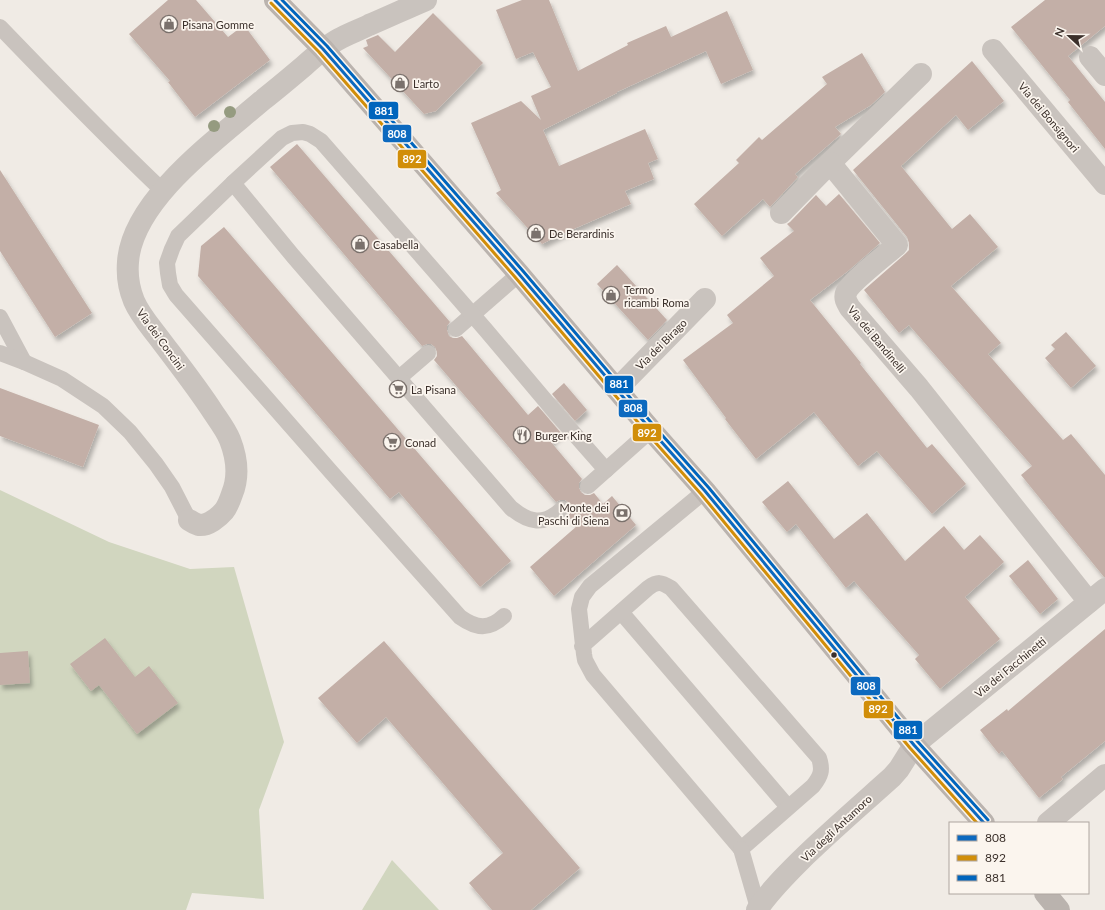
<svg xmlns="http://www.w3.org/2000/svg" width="1105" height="910" font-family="Lato,sans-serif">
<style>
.green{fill:#d1d6bf}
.building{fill:#c3afa7;filter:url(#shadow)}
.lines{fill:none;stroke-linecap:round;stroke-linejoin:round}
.service{stroke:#c9c3be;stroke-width:16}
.minor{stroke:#c9c3be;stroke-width:22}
.secondary{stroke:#bab3ae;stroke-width:22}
.bus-1-casing{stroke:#fbf5ee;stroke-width:6}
.bus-2-casing{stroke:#fbf5ee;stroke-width:6}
.bus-3-casing{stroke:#fbf5ee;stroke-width:6}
.bus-1{stroke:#0c69bf;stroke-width:3}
.bus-2{stroke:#d18e09;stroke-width:3}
.bus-3{stroke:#0065bd;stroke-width:3}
.tree{fill:#959b80}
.bus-dot{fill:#3b302b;stroke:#fbf5ee;stroke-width:1.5}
.labels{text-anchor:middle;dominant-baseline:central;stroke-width:3.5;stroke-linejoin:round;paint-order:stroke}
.poi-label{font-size:11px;fill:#3b302b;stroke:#fbf5ee;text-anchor:start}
.street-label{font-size:11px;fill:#3b302b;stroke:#fbf5ee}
.line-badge{stroke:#fbf5ee;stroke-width:1.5}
.badge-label{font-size:11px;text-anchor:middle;font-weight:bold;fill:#fff}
</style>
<defs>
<filter id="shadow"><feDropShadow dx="2.5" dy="4.5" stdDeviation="2" flood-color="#0004"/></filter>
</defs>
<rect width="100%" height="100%" fill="#f0ebe5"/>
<g class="green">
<polygon points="0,490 109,542 190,569 234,567 284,742 259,810 264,899 192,893 186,910 0,910"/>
<polygon points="392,860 439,910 362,910"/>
</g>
<g class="building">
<polygon points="168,0 196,0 228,37 244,25 270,60 195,117 168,82 170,81 129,34"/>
<polygon points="522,0 549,0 578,71 628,45 627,43 666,26 671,37 727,11 753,70 721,84 706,51 617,92 617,93 543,130 559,166 645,129 658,159 648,163 654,179 625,191 631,204 560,235 542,244 496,193 501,190 471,123 521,101 541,120 531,96 551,87 533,52 516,59 496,10"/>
<polygon points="1045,0 1105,0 1105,26 1068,56 1105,102 1105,149 1068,102 1070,100 1011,27"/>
<polygon points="433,13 483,63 436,111 424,114 363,48 368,46 366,40 378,35 395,52"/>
<polygon points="862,53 885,92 871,105 835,127 841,134 795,174 798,177 770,207 763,199 722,236 694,204 739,163 736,160 759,137 762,140 827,84 822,77"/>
<polygon points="972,61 1004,101 968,130 956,115 901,166 952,229 970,214 998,247 951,286 1001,343 988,354 1063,440 1071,434 1105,475 1105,577 1104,577 1021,475 1032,466 909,325 899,333 864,290 905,254 909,250 909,243 907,237 853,170"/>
<polygon points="297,144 450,322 447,326 447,330 449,336 453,338 457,338 462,336 528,415 538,406 561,433 551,442 582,479 579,483 579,488 581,492 585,495 590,495 594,493 603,504 612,496 636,525 554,596 530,567 577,526 568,516 571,512 571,507 570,503 565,500 560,500 556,502 434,360 437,356 437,352 435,347 431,344 427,344 422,346 270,167"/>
<polygon points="0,170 92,313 55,337 0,251"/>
<polygon points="839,194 880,243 848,271 810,300 861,363 860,364 927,448 932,444 966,484 932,514 877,451 858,466 814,412 756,459 725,419 726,418 683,360 733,323 727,315 774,276 760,258 794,231 787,224 790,222 816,195 826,206"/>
<polygon points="224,227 511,561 480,587 399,492 390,499 198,276 201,246"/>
<polygon points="617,265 667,320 648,340 597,284"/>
<polygon points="1066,332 1096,366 1071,388 1045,358 1055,349 1051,345"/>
<polygon points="564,383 587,410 575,421 552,394"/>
<polygon points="0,388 99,425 83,467 0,436"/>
<polygon points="788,481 834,539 867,513 905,561 944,526 964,550 980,535 1004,562 965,597 1000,639 940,689 915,659 919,655 854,581 846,588 796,524 787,532 762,502"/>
<polygon points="1028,560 1058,599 1040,614 1009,576"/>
<polygon points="1105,629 1105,741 1061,777 1063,779 1039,798 1002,751 999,754 980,730 1007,709 1008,711"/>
<polygon points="105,638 135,677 149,666 178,703 137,734 99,685 91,691 70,664"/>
<polygon points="384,641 580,868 531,910 492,910 469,883 503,853 386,717 357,743 318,698"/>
<polygon points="28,651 30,683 0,685 0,653"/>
</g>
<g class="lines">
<g class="service">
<path d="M0 27C53 82 107 138 163 191"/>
<path d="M233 183 178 236 172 249 167 263 168 273 170 285 176 295 332 473 460 617C477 629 489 630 504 616"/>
<polyline points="0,317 24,362"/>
<polyline points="456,329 519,274"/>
<polyline points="0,353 24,362 62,379 103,406 130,432 156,464 172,487 189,520"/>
<polyline points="399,378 428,353"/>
<polyline points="588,486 651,430"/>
<path d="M562 509C544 526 529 523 511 508L293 256 233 183 282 138 292 133 303 132 310 134 321 141 485 329 555 412 606 470"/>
<polyline points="621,612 788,807"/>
<path d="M582 646 648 588C658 581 661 582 671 588L819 758C823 770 821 776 813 786L741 849 593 675 585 660 584 654 579 609 582 597 590 586 705 491"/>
<polyline points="741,849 758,908"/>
</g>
<g class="minor">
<polyline points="993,50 1105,184"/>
<polyline points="1090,57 1105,75"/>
<path d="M921 74 830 163 897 245C887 254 849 283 846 293 844 299 847 303 850 308L919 388 1089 602"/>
<polyline points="781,213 830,163"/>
<polyline points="617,389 705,299"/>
<path d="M189 520C192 522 196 524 199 525 208 526 219 517 224 511 228 506 230 500 232 494 239 477 237 458 230 440 226 430 219 421 213 412 196 386 177 362 159 338 150 326 140 315 134 301 129 289 127 274 128 262 132 199 220 137 264 99 278 88 291 77 304 66 315 56 326 46 339 39 348 34 359 30 369 25 388 17 407 8 426 0"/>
<polyline points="1048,823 1105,775"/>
<path d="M757 910C770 890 789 872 806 855 834 828 863 803 892 777L899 769 914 745 1105 589"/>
</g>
<g class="secondary">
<polyline points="275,0 323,49 519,274 651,430 705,491 914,745 984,823"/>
<polyline points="1045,893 1059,910"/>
</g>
<defs>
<polyline id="bus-1" points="275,0 323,49 519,274 651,430 705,491 914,745 984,823"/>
<polyline id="bus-2" points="271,3 319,52 515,277 647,433 701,494 910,748 977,823"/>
<polyline id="bus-3" points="282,0 327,46 523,271 655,427 709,488 918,742 988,820"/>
</defs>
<use href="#bus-1" class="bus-1-casing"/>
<use href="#bus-2" class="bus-2-casing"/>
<use href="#bus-3" class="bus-3-casing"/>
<use href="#bus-1" class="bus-1"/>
<use href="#bus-2" class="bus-2"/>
<use href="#bus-3" class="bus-3"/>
</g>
<g class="tree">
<circle cx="230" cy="112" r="6"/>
<circle cx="214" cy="126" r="6"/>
</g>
<defs>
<symbol id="shop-ring" viewBox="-11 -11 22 22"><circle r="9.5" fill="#fbf5ee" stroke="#7a716c" stroke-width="1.5"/><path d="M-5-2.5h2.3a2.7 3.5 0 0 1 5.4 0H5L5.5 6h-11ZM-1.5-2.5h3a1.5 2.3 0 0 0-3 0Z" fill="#7a716c"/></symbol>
<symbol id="supermarket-ring" viewBox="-11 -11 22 22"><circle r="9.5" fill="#fbf5ee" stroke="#7a716c" stroke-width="1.5"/><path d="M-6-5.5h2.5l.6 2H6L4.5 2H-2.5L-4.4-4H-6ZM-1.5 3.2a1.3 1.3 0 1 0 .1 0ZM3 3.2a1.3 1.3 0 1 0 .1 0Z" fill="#7a716c"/></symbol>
<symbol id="restaurant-ring" viewBox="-11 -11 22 22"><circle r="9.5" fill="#fbf5ee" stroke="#7a716c" stroke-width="1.5"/><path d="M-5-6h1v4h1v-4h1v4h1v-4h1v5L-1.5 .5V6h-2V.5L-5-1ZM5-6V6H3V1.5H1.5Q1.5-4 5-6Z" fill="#7a716c"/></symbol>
<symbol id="bank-ring" viewBox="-11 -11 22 22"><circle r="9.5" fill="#fbf5ee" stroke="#7a716c" stroke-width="1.5"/><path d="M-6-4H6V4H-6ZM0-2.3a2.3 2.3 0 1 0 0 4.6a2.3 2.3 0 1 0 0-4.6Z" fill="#7a716c"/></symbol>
</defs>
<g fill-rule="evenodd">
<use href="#shop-ring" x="159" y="14" width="20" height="20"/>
<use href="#shop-ring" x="390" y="73" width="20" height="20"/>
<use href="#shop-ring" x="526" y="223" width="20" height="20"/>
<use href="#shop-ring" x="350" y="234" width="20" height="20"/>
<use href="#shop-ring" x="601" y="285" width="20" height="20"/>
<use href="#supermarket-ring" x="388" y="379" width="20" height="20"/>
<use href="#restaurant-ring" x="512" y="425" width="20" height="20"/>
<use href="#supermarket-ring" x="382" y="432" width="20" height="20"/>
<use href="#bank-ring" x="612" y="503" width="20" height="20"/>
</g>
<circle class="bus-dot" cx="834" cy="655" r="3.5"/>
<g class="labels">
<g class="poi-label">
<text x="182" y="24">Pisana Gomme</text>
<text x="413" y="83">L'arto</text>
<text x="549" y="233">De Berardinis</text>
<text x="373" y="244">Casabella</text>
<text x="624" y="289">Termo<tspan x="624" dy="13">ricambi Roma</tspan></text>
<text x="411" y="389">La Pisana</text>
<text x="535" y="435">Burger King</text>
<text x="405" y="442">Conad</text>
<text x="609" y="507" text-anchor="end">Monte dei<tspan x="609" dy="13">Paschi di Siena</tspan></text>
</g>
<g class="street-label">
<text transform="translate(1049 117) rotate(50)">Via dei Bonsignori</text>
<text transform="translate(161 339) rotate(54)">Via dei Concini</text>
<text transform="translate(877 339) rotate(50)">Via dei Bandinelli</text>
<text transform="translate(661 344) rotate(-45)">Via dei Birago</text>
<text transform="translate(1010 667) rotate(-39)">Via dei Facchinetti</text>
<text transform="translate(836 828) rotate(-43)">Via degli Antamoro</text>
</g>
</g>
<g class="line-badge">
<rect x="368" y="101" width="31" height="19" rx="4" fill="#0065bd"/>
<rect x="382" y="124" width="30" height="19" rx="4" fill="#0c69bf"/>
<rect x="397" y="149" width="30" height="20" rx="4" fill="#d18e09"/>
<rect x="604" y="375" width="30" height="19" rx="4" fill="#0065bd"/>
<rect x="618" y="399" width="30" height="19" rx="4" fill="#0c69bf"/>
<rect x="632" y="423" width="30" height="19" rx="4" fill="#d18e09"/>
<rect x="850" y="676" width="31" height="20" rx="4" fill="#0c69bf"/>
<rect x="863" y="700" width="31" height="19" rx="4" fill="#d18e09"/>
<rect x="893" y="720" width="30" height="20" rx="4" fill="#0065bd"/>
</g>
<g class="badge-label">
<text x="384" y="115">881</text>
<text x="397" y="138">808</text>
<text x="412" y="163">892</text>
<text x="619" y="388">881</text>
<text x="633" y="412">808</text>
<text x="647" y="437">892</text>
<text x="866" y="690">808</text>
<text x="878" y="713">892</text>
<text x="908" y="734">881</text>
</g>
<rect x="949" y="822" width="140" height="72" fill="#fbf5ee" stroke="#aea6a0"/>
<rect x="957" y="835" width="20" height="6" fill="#0c69bf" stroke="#aea6a0"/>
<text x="985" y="842" font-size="12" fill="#3b302b">808</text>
<rect x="957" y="855" width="20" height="6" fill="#d18e09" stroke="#aea6a0"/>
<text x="985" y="862" font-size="12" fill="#3b302b">892</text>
<rect x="957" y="875" width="20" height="6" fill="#0065bd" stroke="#aea6a0"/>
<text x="985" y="882" font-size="12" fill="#3b302b">881</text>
<g transform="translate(1069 36) rotate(292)" stroke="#fbf5ee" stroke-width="3" paint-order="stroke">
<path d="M0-3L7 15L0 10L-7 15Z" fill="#3b302b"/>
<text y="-6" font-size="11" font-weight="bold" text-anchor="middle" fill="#3b302b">N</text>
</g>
</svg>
